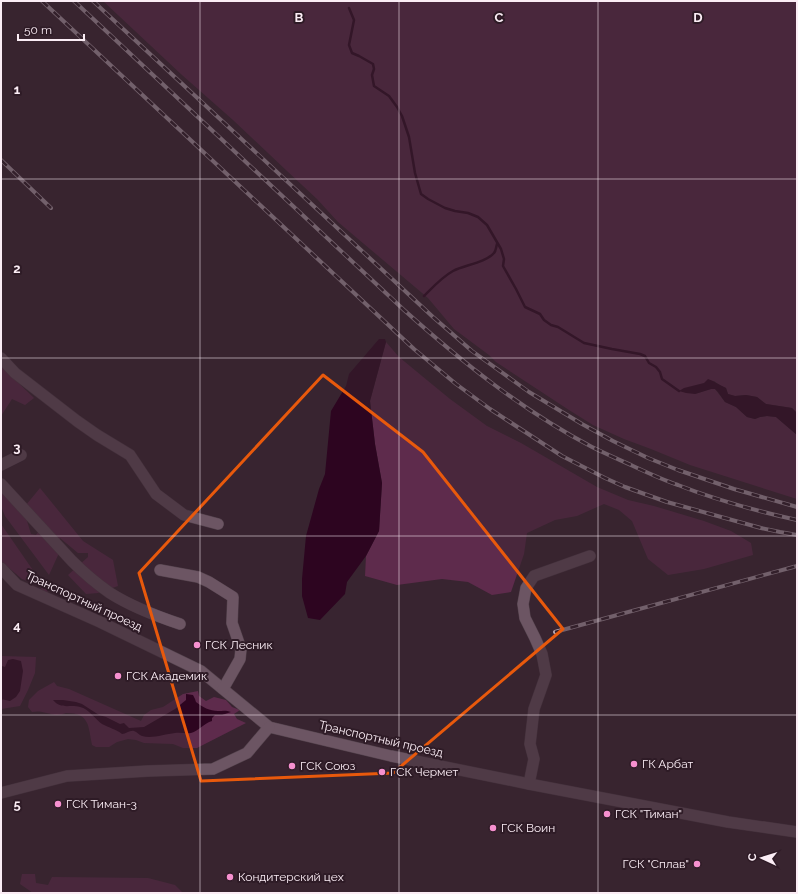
<svg xmlns="http://www.w3.org/2000/svg" width="798" height="894" font-family="Raleway,sans-serif">
<style>
.green{fill:#5e2b4c}
.water{fill:#2d0520}
.lines{fill:none;stroke-linecap:round;stroke-linejoin:round}
.stream{stroke:#2d0520;stroke-width:2.5}
.street-casing{stroke:#54434d;stroke-width:12}
.street{stroke:#6c5563;stroke-width:11}
.rail-casing{stroke:#b9a9b3;stroke-width:4}
.rail{stroke:#2e1b26;stroke-width:2.5;stroke-dasharray:8;stroke-linecap:butt}
.marked{fill:none;stroke:#e8590c;stroke-width:3;stroke-linejoin:round}
.grid{fill:none;stroke:#fbedf5;stroke-width:1;stroke-opacity:0.55}
.poi-dot{fill:#f690cf;stroke:#2e1b26;stroke-width:1.5}
.labels{text-anchor:middle;dominant-baseline:central;stroke-width:4;stroke-linejoin:round;paint-order:stroke}
.street-label{font-size:12px;fill:#fbedf5;stroke:#2e1b26}
.poi-label{font-size:12px;fill:#fbedf5;stroke:#2e1b26;text-anchor:start}
.grid-label{font-size:13px;text-anchor:middle;font-weight:bold;fill:#fbedf5;stroke:#2e1b26;stroke-width:4;stroke-linejoin:round;paint-order:stroke}
</style>
<rect width="100%" height="100%" fill="#382430"/>
<g class="green">
<polygon points="103,1 797,1 797,413 792,408 766,404 757,397 746,395 735,396 728,394 726,388 721,386 714,381 698,385 695,394 711,389 715,389 725,402 736,407 747,417 755,419 760,417 767,416 776,417 797,435 797,499 690,465 651,449 624,439 593,425 569,410 496,362 489,355 454,329 428,298 338,222 317,199 287,171 233,120 182,75"/>
<polygon points="386,342 399,357 422,376 450,399 487,426 521,443 597,487 628,500 654,506 704,521 731,531 751,543 753,555 704,569 668,575 648,559 632,521 619,510 604,504 577,516 555,520 527,533 524,554 511,592 492,595 468,582 442,579 397,585 365,576 366,556 379,531 382,483 375,444 370,401"/>
<polygon points="1,366 34,398 25,405 12,399 1,416"/>
<polygon points="1,488 24,511 31,534 36,535 39,531 26,505 40,488 83,541 113,560 118,586 98,593 86,594 68,575 88,557 88,553 78,553 60,538 59,553 49,575 5,516 1,506"/>
<polygon points="1,524 48,592 43,592 39,585 22,579 1,561"/>
<polygon points="1,656 36,657 35,673 28,690 20,706 1,709 1,699 3,700 5,667 1,666"/>
<path d="M54 682 57 686 69 689 141 721 144 715 151 710 163 707 183 694 198 691 199 696 206 701 214 697 226 700 232 707 240 710 234 714 237 719 246 723 197 748H183L173 744 144 743 136 740 128 739 117 742 109 747H96L92 745C88 726 90 713 66 713 63 714 60 715 57 715 47 714 42 710 32 712L28 707 29 700 38 691Z"/>
<polygon points="22,874 35,874 36,883 48,885 52,877 148,878 175,885 183,893 33,893 20,884"/>
</g>
<g class="water">
<polygon points="379,339 385,339 386,342 370,401 375,444 382,483 379,531 366,556 347,582 345,594 320,620 308,618 302,596 302,579 306,536 319,489 325,474 331,411 346,386 349,374"/>
<path d="M708 379C714 381 719 385 726 388L728 394 735 396 746 395 757 397 766 404 792 408 797 413V435L776 417 767 416 760 417 755 419 747 417 736 407 725 402 718 392 715 389H711L695 394 686 393 679 391 684 388 704 383Z"/>
<polygon points="13,659 21,661 23,671 20,691 16,697 10,701 1,699 1,666 5,667 8,660"/>
<path d="M186 694 193 695 195 699 196 702C202 707 210 711 218 711 222 711 226 710 231 712L222 715H215L212 718V721C204 723 199 731 191 733 186 734 180 732 175 733 165 734 152 739 142 736 139 735 137 732 134 731 130 730 126 734 122 734 116 729 109 728 102 724 95 719 89 709 80 707 70 704 61 710 53 700H63L76 702 82 704 99 715 106 717 120 724 124 723 129 728 144 727 175 709 186 700Z"/>
</g>
<g class="lines">
<g class="stream">
<polyline points="349,8 354,20 349,45 352,53 359,56 373,64 374,69 372,75 374,86 389,96 397,107 402,116 409,137 415,173 421,194 428,199 445,208 455,211 468,213 478,217 487,225 501,249 504,259 503,266 516,289 525,307 540,314 544,320 551,325 558,327 584,343 612,349 640,354 645,356 649,363 656,367 660,372 662,379 679,391"/>
<path d="M424 296C433 287 442 277 453 271 464 265 485 263 494 253 496 251 496 247 497 244"/>
</g>
<defs>
<g id="street">
<polyline points="1,358 15,373 77,421 97,435 130,455 156,494 184,515 218,524"/>
<polyline points="1,465 21,455"/>
<path d="M1 484 72 561C84 573 97 584 110 593 132 607 156 616 180 624"/>
<polyline points="1,568 17,585 100,622 201,671 269,727 391,756 529,784 728,822 797,832"/>
<polyline points="160,570 198,577 209,582 233,597 232,623 241,649 240,659 223,689"/>
<polyline points="529,784 534,759 530,744 534,709 546,675 542,654 535,638 525,618 523,604 526,588 534,576 590,556"/>
<polyline points="1,793 67,776 148,771 213,769 247,753 269,727"/>
</g>
</defs>
<use href="#street" class="street-casing"/>
<use href="#street" class="street"/>
<defs>
<g id="rail">
<polyline points="42,1 414,349 456,384 490,409 562,456 605,478 625,487 667,502 761,528 780,532 797,535"/>
<path d="M74 1 404 310C462 362 523 411 592 447 606 454 620 460 633 466 648 473 663 480 678 485 716 500 757 511 797 520"/>
<polyline points="93,1 433,317 472,351 529,392 582,424 613,441 648,458 678,470 734,489 797,507"/>
<polyline points="1,160 51,208"/>
<polyline points="555,632 797,566"/>
</g>
</defs>
<use href="#rail" class="rail-casing"/>
<use href="#rail" class="rail"/>
</g>
<path d="M0 0H798V894H0ZM323 375 423 452 563 629 393 773 201 781 139 573Z" fill="#382430" fill-opacity=".55" fill-rule="evenodd"/>
<path class="marked" d="M323 375 423 452 563 629 393 773 201 781 139 573Z"/>
<path class="grid" d="M200 1V893M399 1V893M598 1V893M1 179H797M1 358H797M1 536H797M1 715H797"/>
<g class="poi-dot">
<circle cx="197" cy="645" r="4"/>
<circle cx="118" cy="676" r="4"/>
<circle cx="634" cy="764" r="4"/>
<circle cx="292" cy="766" r="4"/>
<circle cx="382" cy="772" r="4"/>
<circle cx="58" cy="804" r="4"/>
<circle cx="607" cy="814" r="4"/>
<circle cx="493" cy="828" r="4"/>
<circle cx="697" cy="864" r="4"/>
<circle cx="230" cy="877" r="4"/>
</g>
<g class="labels">
<g class="street-label">
<text transform="translate(84 601) rotate(25)">Транспортный проезд</text>
<text transform="translate(381 739) rotate(13)">Транспортный проезд</text>
</g>
<g class="poi-label">
<text x="205" y="645">ГСК Лесник</text>
<text x="126" y="676">ГСК Академик</text>
<text x="642" y="764">ГК Арбат</text>
<text x="300" y="766">ГСК Союз</text>
<text x="390" y="772">ГСК Чермет</text>
<text x="66" y="804">ГСК Тиман-3</text>
<text x="615" y="814">ГСК "Тиман"</text>
<text x="501" y="828">ГСК Воин</text>
<text x="689" y="864" text-anchor="end">ГСК "Сплав"</text>
<text x="238" y="877">Кондитерский цех</text>
</g>
</g>
<g class="grid-label">
<text x="299" y="22">B</text>
<text x="499" y="22">C</text>
<text x="698" y="22">D</text>
<text x="17" y="94">1</text>
<text x="17" y="273">2</text>
<text x="17" y="452">3</text>
<text x="17" y="630">4</text>
<text x="17" y="809">5</text>
</g>
<rect width="798" height="894" fill="none" stroke="#fbedf5" stroke-width="4"/>
<g transform="translate(762 858) rotate(274)" stroke="#2e1b26" stroke-width="3" paint-order="stroke">
<path d="M0-3L7 15L0 10L-7 15Z" fill="#fbedf5"/>
<text y="-6" font-size="11" font-weight="bold" text-anchor="middle" fill="#fbedf5">С</text>
</g>
<path d="M18 34v6h66v-6" fill="none" stroke="#fbedf5" stroke-width="2"/>
<text x="24" y="34" font-size="12" fill="#fbedf5" stroke="#2e1b26" stroke-width="3" paint-order="stroke">50 m</text>
</svg>
